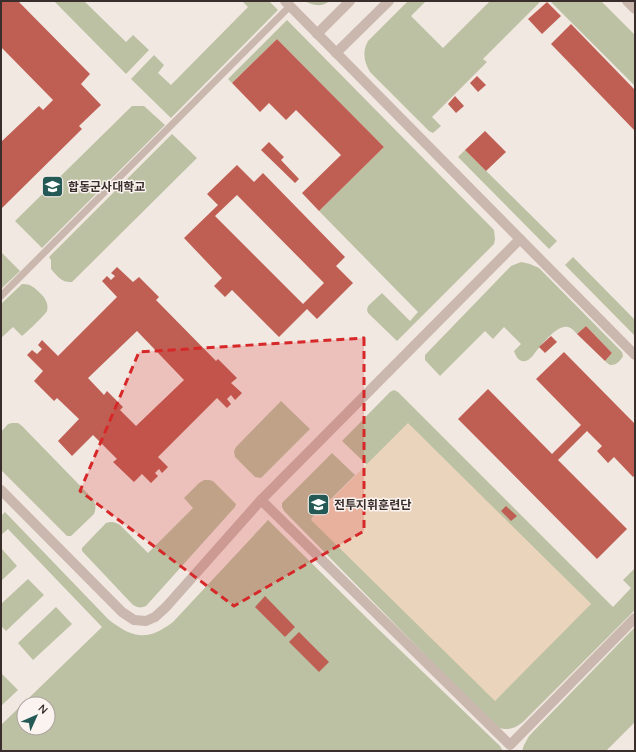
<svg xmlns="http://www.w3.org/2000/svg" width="636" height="752" font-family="Quicksand,'Noto Sans KR',sans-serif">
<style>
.green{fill:#bbc1a2;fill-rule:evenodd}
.sand{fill:#ebd4bc}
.building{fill:#bf5f54;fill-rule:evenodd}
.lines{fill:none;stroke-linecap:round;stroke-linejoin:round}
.service{stroke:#cab7ae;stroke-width:7}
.minor{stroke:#cab7ae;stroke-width:10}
.tertiary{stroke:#cab7ae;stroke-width:10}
.marked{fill:#d62828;fill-opacity:0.2;stroke:#d62828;stroke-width:3;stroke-dasharray:8 5;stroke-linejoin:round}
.labels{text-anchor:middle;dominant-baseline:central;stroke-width:3;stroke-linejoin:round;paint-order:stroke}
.poi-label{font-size:12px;font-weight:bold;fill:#3a2e2c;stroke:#faf3ef;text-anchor:start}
</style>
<rect width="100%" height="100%" fill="#f2e8e2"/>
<g class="green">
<polygon points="54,1 84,1 126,42 133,35 149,50 126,74"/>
<polygon points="242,1 269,1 278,10 171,118 131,79 154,55 164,65 158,73 171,85 248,7"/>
<path d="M305 1H330C322 7 313 6 305 1Z"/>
<path d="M408 1H426L411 16 443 48 490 1H541L483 59 487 62 432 117 441 126 433 133 429 131 370 72C364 62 362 52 368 41Z"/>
<polygon points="550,1 601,1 635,35 635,86"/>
<polygon points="287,20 494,230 495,239 494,244 397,341 368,313 367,310 368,306 382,293 410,321 418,312 319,211 384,147 277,39 232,83 228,79"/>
<polygon points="132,106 144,106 165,125 42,248 15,221"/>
<path d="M172 134 197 158 72 282C62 283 57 276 51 269V260L49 257Z"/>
<polygon points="465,150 557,241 549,249 458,157"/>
<polygon points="1,252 20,271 1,289"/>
<polygon points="573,257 635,320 635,336 565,265"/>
<path d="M521 262 530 264 539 268 622 352 623 356C621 360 616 366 610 365 608 364 606 362 605 361L612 353 586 326 577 334C574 331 572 328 568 327 558 324 544 342 538 349 535 352 532 358 528 360 520 364 516 357 514 351L521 344 504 327 493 339 485 331 440 376 425 360V355L511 266Z"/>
<path d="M22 284C31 284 34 287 41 294 45 298 49 304 47 311 45 315 27 332 22 336L13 327 1 338V304Z"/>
<path d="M394 390 398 392 613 607 631 588 623 580 635 568V610L523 722C514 729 508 731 496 727L284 511 282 507V503L332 453 355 475 311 519 591 604 408 424 367 465 342 441 390 392Z"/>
<polygon points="281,401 310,429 261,478 255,477 235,457 234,451 236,447"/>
<path d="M12 423H18L22 426 93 499C96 505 96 509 94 514L71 536H67L1 470V432L8 424Z"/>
<path d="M204 480H209L213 481 236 504 235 507 146 606C141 608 138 608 133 605L82 551V548L106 523C112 521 115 522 120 525L148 553 193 508 184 498 199 483Z"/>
<path d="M5 512 109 620C134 639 148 641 173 622L268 520 373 624 500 746 503 751H1V725L102 627 8 529 1 535V516ZM24 704H48V728H24Z"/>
<polygon points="2,549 17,566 1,581 1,550"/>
<polygon points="28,579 44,595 6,631 1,626 1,604"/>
<polygon points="56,607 72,624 33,660 18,643"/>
<polygon points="635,627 635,722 606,751 522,751 524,745 529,736"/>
<polygon points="2,674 18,690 1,706 1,675"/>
</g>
<polygon class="sand" points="408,423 591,604 495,701 311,520"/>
<g class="building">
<polygon points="1,1 18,1 90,74 81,84 101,105 79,126 82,129 1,209 1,142 39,106 43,110 53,100 1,47"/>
<polygon points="547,2 561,16 542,34 528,19"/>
<polygon points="571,24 635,90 635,131 551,44"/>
<polygon points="277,39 384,147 319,211 302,193 341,155 296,110 286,120 269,103 260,112 232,83"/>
<polygon points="477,76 486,85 478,92 470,83"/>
<polygon points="455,96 464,106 456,113 448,104"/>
<polygon points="485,131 506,152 486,171 465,150"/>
<polygon points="269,142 284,157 281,160 299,179 295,183 261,150"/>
<path d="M237 165 254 182 263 173 345 257 336 266 353 283 317 319 307 309 279 337 232 290 225 297 214 286 222 278 184 238 218 205 207 194ZM237 195 324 283 303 304 215 216Z"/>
<path d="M117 267 133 282 139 277 159 297 156 300 216 361 218 359 237 378 231 383 242 393 235 400 231 395 227 399 231 404 227 408 217 398 158 457 168 467 162 473 159 469 155 473 158 476 151 483 142 474 134 482 113 462 117 459 93 435 72 456 58 441 79 419 57 398 54 401 34 381 43 371 27 355 32 350 37 354 42 349 38 345 42 340 58 356 117 297 102 281 107 276 111 280 115 276 111 273ZM137 331 184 380 136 426 120 410 123 407 107 391 104 395 88 378Z"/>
<polygon points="586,326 612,353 605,361 577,334"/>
<polygon points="551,336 557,342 545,353 539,347"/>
<polygon points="564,352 635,424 635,475 633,477 614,457 608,463 597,451 602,446 587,431 558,460 627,529 597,559 458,419 488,389 552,454 581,425 536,379"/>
<polygon points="506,506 517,516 511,521 501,511"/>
<polygon points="265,596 295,627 285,637 255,607"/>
<polygon points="299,632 329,662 319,672 289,642"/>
</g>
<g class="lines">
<polyline class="service" points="1,296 290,6"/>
<g class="minor">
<polyline points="317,34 350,1"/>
<polyline points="336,53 389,1"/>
<polyline points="520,239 635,355"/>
<polyline points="1,490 122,612 134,620 146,621 155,617 166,607 261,500 520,239 285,1"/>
<polyline points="261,500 510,745 635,618"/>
</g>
<polyline class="tertiary" points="627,1 635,9"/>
</g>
<path class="marked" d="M364 338V531L234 606 80 491 139 352Z"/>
<defs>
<symbol id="university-square" viewBox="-11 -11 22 22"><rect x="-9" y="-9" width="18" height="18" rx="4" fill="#245955" stroke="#faf3ef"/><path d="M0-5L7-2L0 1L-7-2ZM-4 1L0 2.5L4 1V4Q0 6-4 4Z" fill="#fff"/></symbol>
</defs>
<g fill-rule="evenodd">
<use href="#university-square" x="40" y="174" width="25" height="25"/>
<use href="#university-square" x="306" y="492" width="25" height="25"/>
</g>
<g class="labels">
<g class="poi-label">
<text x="68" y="186">합동군사대학교</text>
<text x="334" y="504">전투지휘훈련단</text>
</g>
</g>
<rect width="636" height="752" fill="none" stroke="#3a2e2c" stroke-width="4"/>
<g transform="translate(36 716) rotate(45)"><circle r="19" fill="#faf3ef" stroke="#ada4a1"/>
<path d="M0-3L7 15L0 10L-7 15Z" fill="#245955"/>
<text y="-6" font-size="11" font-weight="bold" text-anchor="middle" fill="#3a2e2c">N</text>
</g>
</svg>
